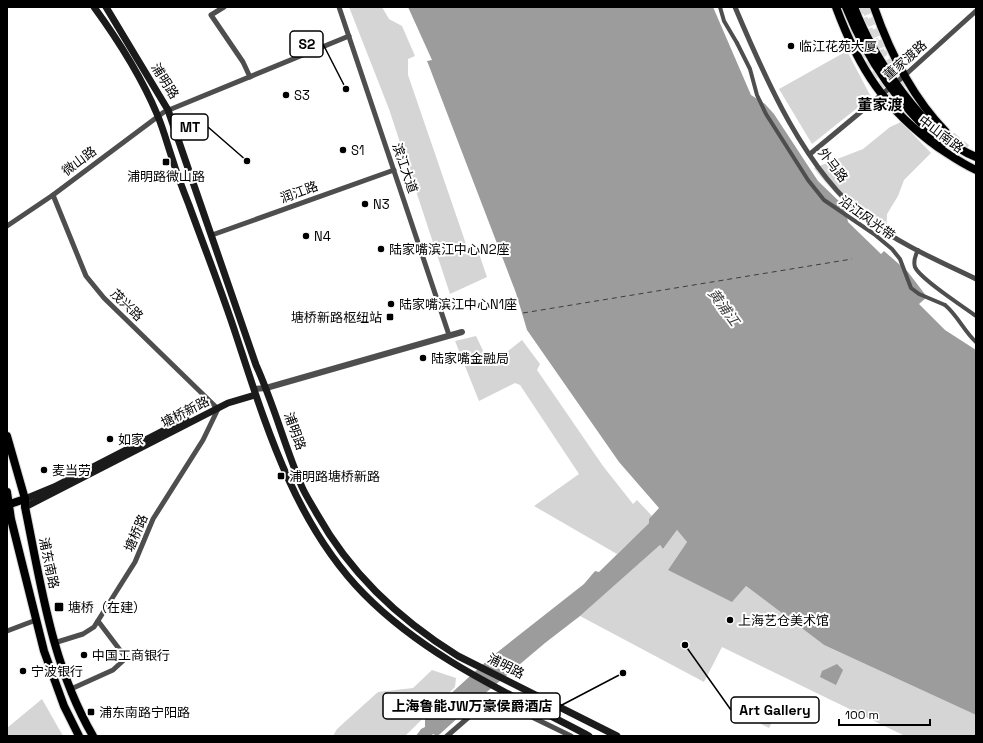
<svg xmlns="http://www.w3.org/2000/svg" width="983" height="743" font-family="'Space Grotesk','Noto Sans SC',sans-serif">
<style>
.green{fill:#d5d5d5}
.water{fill:#9c9c9c}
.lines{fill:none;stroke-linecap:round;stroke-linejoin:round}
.ferry{stroke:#3d3d3d;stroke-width:1;stroke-dasharray:5 4;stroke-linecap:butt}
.primary-tunnel{stroke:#d9d9d9;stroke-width:8;stroke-dasharray:8 4;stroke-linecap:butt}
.trunk-tunnel{stroke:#d9d9d9;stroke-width:8;stroke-dasharray:8 4;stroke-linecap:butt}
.primary-casing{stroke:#dbdbdb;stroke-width:10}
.pedestrian{stroke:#4e4e4e;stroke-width:4}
.minor{stroke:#4e4e4e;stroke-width:5}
.tertiary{stroke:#4e4e4e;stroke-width:6}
.secondary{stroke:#1b1b1b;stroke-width:7}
.primary{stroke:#000;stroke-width:8}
.pedestrian-bridge{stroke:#4e4e4e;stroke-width:4}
.poi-dot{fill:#000;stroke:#fff;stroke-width:1.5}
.labels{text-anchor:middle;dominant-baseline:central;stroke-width:4;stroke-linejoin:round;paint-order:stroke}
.poi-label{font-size:13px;fill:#000;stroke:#fff;text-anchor:start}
.street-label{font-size:13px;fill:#000;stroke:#fff}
.water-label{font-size:14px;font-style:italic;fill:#3d3d3d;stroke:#fff}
.quarter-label{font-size:15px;font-weight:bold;fill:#000;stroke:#fff}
.leader{fill:none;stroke:#000;stroke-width:1.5}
.callout-dot{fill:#000;stroke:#fff;stroke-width:1.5}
.callout{fill:#fff;stroke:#000;stroke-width:1.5}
.callout-label{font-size:14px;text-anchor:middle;font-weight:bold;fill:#000}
</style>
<rect width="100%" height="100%" fill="#fff"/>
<g class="green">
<polygon points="349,7 382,7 389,19 402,26 415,56 408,59 408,75 467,247 477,248 487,277 450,294 389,109"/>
<polygon points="847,51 871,97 812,144 779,89"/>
<path d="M901 122 931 153 904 180 898 196 887 214 886 237C859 217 834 195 814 168L863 149 890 127Z"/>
<polygon points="476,336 490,365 522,340 540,364 537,370 603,466 633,504 637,500 652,516 649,523 617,554 534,506 579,474 520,385 515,383 479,401 455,341"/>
<polygon points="677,530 687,542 668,570 746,586 824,645 976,715 976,736 905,736 722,647 704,682 580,616 660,545 663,549"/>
<polygon points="432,670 456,678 455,687 405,736 333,736 337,729 378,692 413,688"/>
<polygon points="770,697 782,703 769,728 757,722"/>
<polygon points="42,699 63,736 7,736 7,728"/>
</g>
<g class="water">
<polygon points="408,7 713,7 751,95 765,104 774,114 818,181 845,207 848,222 881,254 884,251 908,272 927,297 919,304 945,330 976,350 976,715 824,645 746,586 732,602 668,570 687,542 677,530 663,549 660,545 580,616 545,643 482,696 440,734 437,736 433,734 431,736 416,736 421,729 425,727 425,717 490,658 584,584 595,571 599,572 649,523 649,519 659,508 619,462 527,330 516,293 429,66 427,61 432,60"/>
<polygon points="837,664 843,670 836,685 820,677 822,671"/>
</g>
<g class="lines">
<polyline class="ferry" points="523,313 852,259"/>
<g class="primary-tunnel">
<path d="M841 7C855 43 874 81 901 110"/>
<path d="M859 7C873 43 895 78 921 106"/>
<polyline points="942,128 970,151"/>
</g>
<polyline class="trunk-tunnel" points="865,7 884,55"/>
<defs>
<g id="primary">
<path d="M836 7C859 69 885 109 939 148 953 157 961 163 976 170"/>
<path d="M846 7C869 64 898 102 942 145"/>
<path d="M854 7C873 57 925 137 976 157"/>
<path d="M874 7C890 53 912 97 946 132"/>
<path d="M7 436 25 499V507C41 585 52 666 93 736"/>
<polyline points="7,492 11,519 44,651 64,706 79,736"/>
<polyline points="7,505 25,499"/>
</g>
</defs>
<use href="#primary" class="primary-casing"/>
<g class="pedestrian">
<polyline points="720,7 724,21 737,43"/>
<path d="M918 250C915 256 913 261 915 267 920 279 964 307 976 316"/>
<path d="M945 305C958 316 964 331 976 342"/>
</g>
<g class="minor">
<polyline points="224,7 211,15 243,62 250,77"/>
<polyline points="339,7 449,335"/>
<path d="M735 7C765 78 805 171 867 219 899 244 939 261 976 279"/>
<polyline points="810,154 904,76 976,11"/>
<polyline points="53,195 86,276 104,298 218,409 203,440 153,519 135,562 94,627 83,634 54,643"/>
<polyline points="7,226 53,195 164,112 349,36"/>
<polyline points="212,235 394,170"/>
<polyline points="7,631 36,620"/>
<polyline points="71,689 113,670 126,658 98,621"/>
<polyline points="447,736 485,703 490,700 497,700 571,736"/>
</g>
<polyline class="tertiary" points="254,389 266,388 462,332"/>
<g class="secondary">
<path d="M94 7C118 40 141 76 157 114 163 128 167 143 172 158 177 174 183 190 189 205 205 249 222 292 236 335 266 426 295 524 364 594 427 658 510 694 589 736"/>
<path d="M106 7 168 110 256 365C274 405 285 447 302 487 306 496 312 505 317 514 350 573 400 620 458 656L617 736"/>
<polyline points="25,499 54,487 186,419"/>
<polyline points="25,507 228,403 255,395"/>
</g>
<use href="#primary" class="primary"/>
<polyline class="pedestrian-bridge" points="737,43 750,69 757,95 766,114 808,180 824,200 874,234 892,249 900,259 911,288 919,294 945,305"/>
</g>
<g class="poi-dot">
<circle cx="791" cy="46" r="4"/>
<circle cx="286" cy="95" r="4"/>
<circle cx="343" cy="150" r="4"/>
<rect x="162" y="158" width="8" height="8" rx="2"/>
<circle cx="365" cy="204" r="4"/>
<circle cx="306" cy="236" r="4"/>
<circle cx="381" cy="249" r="4"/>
<circle cx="391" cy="304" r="4"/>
<rect x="386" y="313" width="8" height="8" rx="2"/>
<circle cx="423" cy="358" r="4"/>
<circle cx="110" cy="439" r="4"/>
<circle cx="44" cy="470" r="4"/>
<rect x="277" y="472" width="8" height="8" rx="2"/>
<rect x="54" y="602" width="10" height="10" rx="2"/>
<circle cx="730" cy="620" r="4"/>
<circle cx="84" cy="655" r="4"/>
<circle cx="23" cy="671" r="4"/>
<rect x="87" y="708" width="8" height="8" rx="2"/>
</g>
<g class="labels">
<g class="poi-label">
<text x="799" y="46">临江花苑大厦</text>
<text x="294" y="95">S3</text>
<text x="351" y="150">S1</text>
<text x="166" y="176" text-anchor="middle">浦明路微山路</text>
<text x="373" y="204">N3</text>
<text x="314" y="236">N4</text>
<text x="389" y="249">陆家嘴滨江中心N2座</text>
<text x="399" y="304">陆家嘴滨江中心N1座</text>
<text x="382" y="317" text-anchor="end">塘桥新路枢纽站</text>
<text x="431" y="358">陆家嘴金融局</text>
<text x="118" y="439">如家</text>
<text x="52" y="470">麦当劳</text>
<text x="289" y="476">浦明路塘桥新路</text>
<text x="68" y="607">塘桥（在建）</text>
<text x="738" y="620">上海艺仓美术馆</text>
<text x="92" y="655">中国工商银行</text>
<text x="31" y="671">宁波银行</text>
<text x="99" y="712">浦东南路宁阳路</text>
</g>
<g class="street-label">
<text transform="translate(905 60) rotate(-41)">董家渡路</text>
<text transform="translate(165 81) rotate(58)">浦明路</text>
<text transform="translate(941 134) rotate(37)">中山南路</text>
<text transform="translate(79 161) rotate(-37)">微山路</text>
<text transform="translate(833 165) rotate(52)">外马路</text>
<text transform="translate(405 168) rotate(71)">滨江大道</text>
<text transform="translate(299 192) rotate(-20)">润江路</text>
<text transform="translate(867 218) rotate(36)">沿江风光带</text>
<text transform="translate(127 305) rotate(44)">茂兴路</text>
<text transform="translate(185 412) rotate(-27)">塘桥新路</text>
<text transform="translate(295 431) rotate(70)">浦明路</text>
<text transform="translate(136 533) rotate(-67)">塘桥路</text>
<text transform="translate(49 563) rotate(78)">浦东南路</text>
<text transform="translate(506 666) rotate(27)">浦明路</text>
</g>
<g class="water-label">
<text transform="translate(724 307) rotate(54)">黄浦江</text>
</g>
<g class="quarter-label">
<text x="880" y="104">董家渡</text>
</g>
</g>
<path class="leader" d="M346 89L323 44M247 161L208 127M623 673L560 706M685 645L731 710"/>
<g class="callout-dot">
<circle cx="346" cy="89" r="4"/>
<circle cx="247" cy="161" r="4"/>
<circle cx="623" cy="673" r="4"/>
<circle cx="685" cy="645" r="4"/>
</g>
<g class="callout">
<rect x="290" y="31" width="33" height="26" rx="4"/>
<rect x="171" y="114" width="37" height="26" rx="4"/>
<rect x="383" y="693" width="177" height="26" rx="4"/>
<rect x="731" y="697" width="88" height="26" rx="4"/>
</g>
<g class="callout-label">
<text x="307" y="49">S2</text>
<text x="190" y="132">MT</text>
<text x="472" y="711">上海鲁能JW万豪侯爵酒店</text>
<text x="775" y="715">Art Gallery</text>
</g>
<rect width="983" height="743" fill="none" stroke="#000000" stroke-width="16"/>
<path d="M839 719v6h91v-6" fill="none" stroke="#000000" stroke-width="2"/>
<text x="845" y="719" font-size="12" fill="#000000" stroke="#ffffff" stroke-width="3" paint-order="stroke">100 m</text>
</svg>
